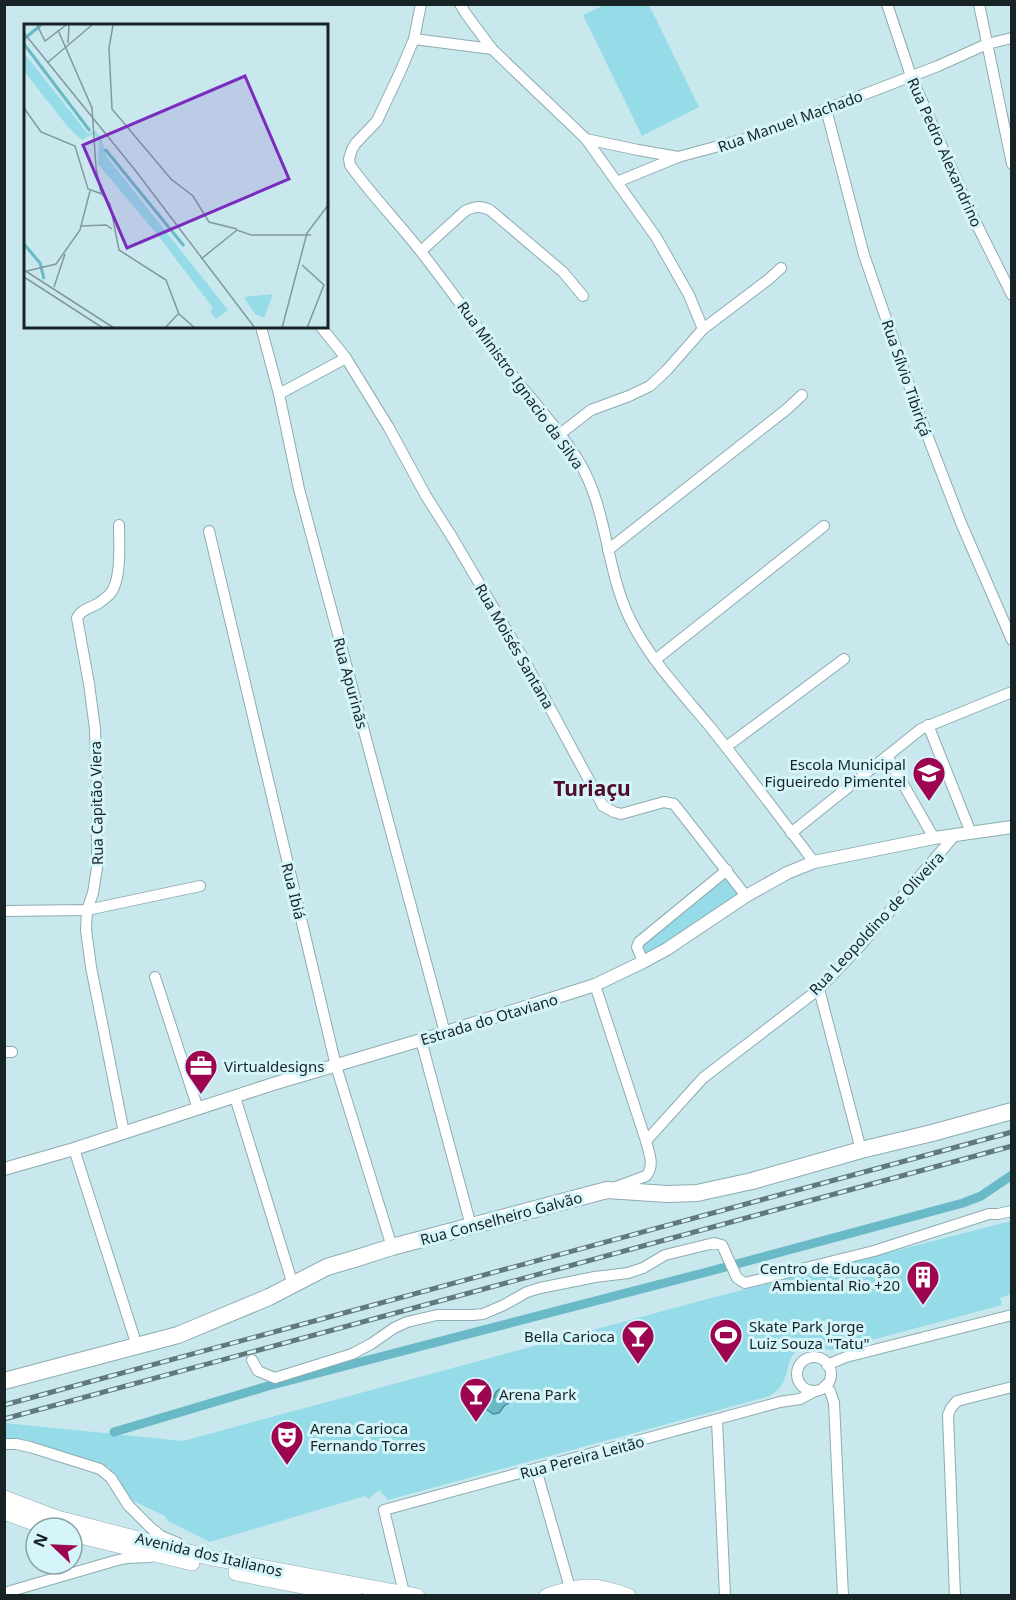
<svg xmlns="http://www.w3.org/2000/svg" width="1016" height="1600" font-family="'Noto Sans',sans-serif">
<style>
.green{fill:#96dbe8}
.water{fill:#69b9c7;stroke:#508c96;stroke-width:1.5}
.lines{fill:none;stroke-linecap:round;stroke-linejoin:round}
.canal{stroke:#69b9c7;stroke-width:9}
.minor-casing{stroke:#8dacb2;stroke-width:12}
.tertiary-casing{stroke:#8dacb2;stroke-width:14}
.secondary-casing{stroke:#8dacb2;stroke-width:16}
.primary-casing{stroke:#8dacb2;stroke-width:18}
.minor{stroke:#fff;stroke-width:10}
.tertiary{stroke:#fff;stroke-width:12}
.secondary{stroke:#fff;stroke-width:15}
.primary{stroke:#fff;stroke-width:16}
.rail-casing{stroke:#63787b;stroke-width:5}
.rail{stroke:#d5f5fb;stroke-width:3;stroke-dasharray:9;stroke-linecap:butt}
.labels{text-anchor:middle;dominant-baseline:central;stroke-width:6;stroke-linejoin:round;paint-order:stroke}
.street-label{font-size:15px;fill:#172325;stroke:#d5f5fb}
.poi-label{font-size:15px;fill:#172325;stroke:#d5f5fb;text-anchor:start}
.district-label{font-size:21px;font-weight:bold;fill:#500d29;stroke:#d5f5fb}
.inset-river{fill:none;stroke:#69b9c7;stroke-width:3}
.inset-road{fill:none;stroke:#81999e;stroke-width:1.5}
.view{fill:#7b2cbf;fill-opacity:0.15;stroke:#7b2cbf;stroke-width:3}
.inset-edge{fill:none;stroke:#172325;stroke-width:3}
</style>
<rect width="100%" height="100%" fill="#c8e8ee"/>
<g class="green">
<polygon points="604,5 649,5 699,107 642,136 583,15"/>
<polygon points="724,875 740,898 682,937 645,955 639,945"/>
<path d="M1011 1221V1294L1000 1298 1002 1305 857 1344C851 1346 844 1350 838 1350 826 1352 813 1343 800 1349 788 1356 789 1367 785 1378 782 1386 777 1391 770 1396L388 1500 379 1490 368 1499 365 1496 210 1542 168 1521 165 1516 127 1498 109 1467 10 1438H5V1423L183 1441 711 1298Z"/>
</g>
<path class="water" d="M500 1389 508 1390 512 1397 510 1402 504 1406 499 1413 493 1414 486 1409 476 1412C456 1401 477 1378 490 1398L494 1397 496 1392Z"/>
<g class="lines">
<polyline class="canal" points="114,1432 268,1386 707,1272 963,1203 981,1196 1012,1175"/>
<defs>
<g id="minor">
<path d="M421 4 414 39 401 70 377 121 356 143 352 149 349 159 350 165C372 196 399 223 422 253 455 295 485 339 517 381 538 407 560 431 578 460 608 508 605 568 630 619 650 660 683 694 711 728 746 772 780 817 814 862"/>
<polyline points="460,4 466,14 492,49 586,139 656,237 689,295 703,329"/>
<polyline points="887,4 911,76 970,211 1012,295"/>
<polyline points="979,4 1012,164"/>
<polyline points="414,39 492,49"/>
<polyline points="826,109 864,255 919,414 961,523 1012,640"/>
<polyline points="586,139 638,150 678,157 756,136 938,66 987,44 1012,38"/>
<polyline points="617,182 678,157"/>
<path d="M421 251 465 211C475 206 480 206 490 210L563 272 583 296"/>
<polyline points="261,327 279,394 299,489 445,1033"/>
<polyline points="321,327 346,358 389,428 426,496 452,537 523,658 603,806 614,812 621,814 664,802 674,804 746,896"/>
<polyline points="279,394 346,358"/>
<polyline points="560,434 591,410 629,396 650,386 667,370 703,329 769,279 781,268"/>
<path d="M119 525C119 543 122 580 110 594 107 597 103 600 99 603 91 608 81 609 77 618L89 684 95 729 97 790V868L93 893 87 910 86 930 91 967 124 1133"/>
<polyline points="209,531 336,1066 392,1247"/>
<polyline points="608,550 787,409 802,395"/>
<polyline points="655,660 824,526"/>
<polyline points="928,725 971,833"/>
<polyline points="726,747 844,659"/>
<polyline points="887,756 934,838"/>
<polyline points="791,833 921,729 1012,692"/>
<polyline points="4,911 87,910 200,886"/>
<polyline points="643,962 637,947 639,942 727,870"/>
<polyline points="155,977 198,1109"/>
<path d="M595 985 646 1141C649 1153 655 1166 646 1176L616 1187"/>
<polyline points="819,989 861,1150"/>
<polyline points="421,1040 471,1226"/>
<polyline points="4,1052 12,1052"/>
<polyline points="235,1097 293,1285"/>
<polyline points="646,1141 703,1078 819,989 860,946 955,835"/>
<polyline points="74,1149 137,1346"/>
<circle cx="814" cy="1374" r="17"/>
<polyline points="252,1360 258,1371 275,1378 352,1354 371,1344 394,1328 407,1322 437,1315 473,1315 483,1314 504,1305 527,1292 540,1288 595,1277 628,1273 643,1268 665,1255 714,1243 722,1245 737,1278 745,1283 874,1251 989,1214 998,1214 1012,1211"/>
<polyline points="827,1365 846,1357 1012,1315"/>
<polyline points="825,1386 830,1391 834,1403 843,1596"/>
<polyline points="717,1420 725,1596"/>
<polyline points="4,1444 16,1444 30,1447 100,1469 111,1478 128,1505 151,1528 161,1536 178,1543"/>
<polyline points="536,1469 570,1588"/>
<polyline points="4,1593 114,1561 127,1558 150,1557"/>
<polyline points="404,1593 384,1510 780,1402 800,1399 815,1391"/>
<polyline points="955,1596 948,1415 951,1408 957,1401 1012,1387"/>
</g>
<polyline id="tertiary" points="4,1169 74,1149 273,1084 421,1040 595,985 643,962 667,949 746,896 787,873 814,862 934,838 1012,827"/>
<g id="secondary">
<polyline points="4,1498 57,1518 212,1558 417,1596"/>
<polyline points="4,1512 48,1528"/>
<polyline points="72,1534 192,1563"/>
<polyline points="236,1573 354,1596"/>
<path d="M547 1596C579 1585 595 1583 628 1596"/>
</g>
<polyline id="primary" points="4,1381 178,1335 269,1297 327,1267 354,1259 392,1247 607,1190 667,1194 697,1193 752,1181 861,1150 932,1133 1012,1111"/>
</defs>
<use href="#minor" class="minor-casing"/>
<use href="#tertiary" class="tertiary-casing"/>
<use href="#secondary" class="secondary-casing"/>
<use href="#primary" class="primary-casing"/>
<use href="#minor" class="minor"/>
<use href="#tertiary" class="tertiary"/>
<use href="#secondary" class="secondary"/>
<use href="#primary" class="primary"/>
<defs>
<g id="rail">
<polyline points="4,1405 1012,1132"/>
<polyline points="4,1419 1012,1146"/>
</g>
</defs>
<use href="#rail" class="rail-casing"/>
<use href="#rail" class="rail"/>
</g>
<defs>
<symbol id="school-pin" viewBox="-11 -11 22 30"><path d="M0 17L-7.5 6A9.5 9.5 0 1 1 7.5 6Z" fill="#9d0550" stroke="#d5f5fb"/><path d="M0-5L7-2L0 1L-7-2ZM-4 1L0 2.5L4 1V4Q0 6-4 4Z" fill="#fff"/></symbol>
<symbol id="office-pin" viewBox="-11 -11 22 30"><path d="M0 17L-7.5 6A9.5 9.5 0 1 1 7.5 6Z" fill="#9d0550" stroke="#d5f5fb"/><path d="M-6-3h4V-5.5h4V-3h4V5H-6ZM-1-4.5V-3h2v-1.5ZM-6 0V1H6V0Z" fill="#fff"/></symbol>
<symbol id="building-pin" viewBox="-11 -11 22 30"><path d="M0 17L-7.5 6A9.5 9.5 0 1 1 7.5 6Z" fill="#9d0550" stroke="#d5f5fb"/><path d="M-4-6H4V6H1V3H-1V6H-4ZM-2.5-4.3h1.7v1.8h-1.7ZM.8-4.3h1.7v1.8H.8ZM-2.5-1h1.7V.8h-1.7ZM.8-1h1.7V.8H.8Z" fill="#fff"/></symbol>
<symbol id="stadium-pin" viewBox="-11 -11 22 30"><path d="M0 17L-7.5 6A9.5 9.5 0 1 1 7.5 6Z" fill="#9d0550" stroke="#d5f5fb"/><path d="M0-5a6.5 5 0 1 0 0 10a6.5 5 0 1 0 0-10ZM-3.5-1.8h7v3.6h-7Z" fill="#fff"/></symbol>
<symbol id="bar-pin" viewBox="-11 -11 22 30"><path d="M0 17L-7.5 6A9.5 9.5 0 1 1 7.5 6Z" fill="#9d0550" stroke="#d5f5fb"/><path d="M-6-5H6L.8 .8V4.5H3.5V6h-7V4.5H-.8V.8Z" fill="#fff"/></symbol>
<symbol id="theatre-pin" viewBox="-11 -11 22 30"><path d="M0 17L-7.5 6A9.5 9.5 0 1 1 7.5 6Z" fill="#9d0550" stroke="#d5f5fb"/><path d="M-5-5.5Q0-4 5-5.5V0Q5 5 0 6Q-5 5-5 0ZM-3.3-2.5H-1v1.5H-3.3ZM1-2.5H3.3v1.5H1ZM-2.8 1Q0 5.5 2.8 1Z" fill="#fff"/></symbol>
</defs>
<g fill-rule="evenodd">
<use href="#school-pin" x="910" y="754" width="38" height="52"/>
<use href="#office-pin" x="182" y="1047" width="38" height="52"/>
<use href="#building-pin" x="904" y="1258" width="38" height="52"/>
<use href="#stadium-pin" x="707" y="1316" width="38" height="52"/>
<use href="#bar-pin" x="619" y="1317" width="38" height="52"/>
<use href="#bar-pin" x="457" y="1375" width="38" height="52"/>
<use href="#theatre-pin" x="268" y="1418" width="38" height="52"/>
</g>
<g class="labels">
<g class="street-label">
<text transform="translate(790 121) rotate(-20)">Rua Manuel Machado</text>
<text transform="translate(945 152) rotate(66)">Rua Pedro Alexandrino</text>
<text transform="translate(907 378) rotate(71)">Rua Sílvio Tibiriçá</text>
<text transform="translate(521 385) rotate(54)">Rua Ministro Ignacio da Silva</text>
<text transform="translate(515 646) rotate(60)">Rua Moisés Santana</text>
<text transform="translate(351 683) rotate(75)">Rua Apurinãs</text>
<text transform="translate(96 803) rotate(-91)">Rua Capitão Viera</text>
<text transform="translate(294 891) rotate(76)">Rua Ibiá</text>
<text transform="translate(876 923) rotate(-47)">Rua Leopoldino de Oliveira</text>
<text transform="translate(489 1019) rotate(-17)">Estrada do Otaviano</text>
<text transform="translate(501 1218) rotate(-15)">Rua Conselheiro Galvão</text>
<text transform="translate(582 1457) rotate(-15)">Rua Pereira Leitão</text>
<text transform="translate(209 1554) rotate(13)">Avenida dos Italianos</text>
</g>
<g class="poi-label">
<text x="906" y="764" text-anchor="end">Escola Municipal<tspan x="906" dy="17">Figueiredo Pimentel</tspan></text>
<text x="224" y="1066">Virtualdesigns</text>
<text x="900" y="1268" text-anchor="end">Centro de Educação<tspan x="900" dy="17">Ambiental Rio +20</tspan></text>
<text x="749" y="1326">Skate Park Jorge<tspan x="749" dy="17">Luiz Souza "Tatu"</tspan></text>
<text x="615" y="1336" text-anchor="end">Bella Carioca</text>
<text x="499" y="1394">Arena Park</text>
<text x="310" y="1428">Arena Carioca<tspan x="310" dy="17">Fernando Torres</tspan></text>
</g>
<g class="district-label">
<text x="592" y="788">Turiaçu</text>
</g>
</g>
<g transform="translate(24 24)">
<rect width="304" height="304" fill="#c8e8ee"/>
<path d="M0 29 64 110 71 106 77 114 83 133 204 286 192 295 186 287 189 284 136 214 74 140 75 114 67 111 58 116 44 103 0 47ZM249 270 240 294 231 290 220 273Z" fill="#96dbe8"/>
<path class="inset-river" d="M0 15 17 1M0 20 66 107M81 125 160 222M0 220 16 239 20 255"/>
<path class="inset-road" d="M13 1 21 17 42 1M89 1 85 24 88 85 147 155 169 172 185 198 213 205M34 6 68 84 72 144 77 169 86 180 95 226 142 256 155 290 171 304M0 9 111 146 231 304M44 19 45 1M23 39 68 1M0 84 17 108 51 122 64 165 78 170M57 202 82 201 88 205M177 235 213 206 227 211H287M278 241 300 261 283 304M0 246 90 304M3 247 32 240 56 206 66 167M0 253 79 304M30 263 41 230M141 304 154 290M258 304 283 209 305 180"/>
<path class="view" d="M221 52 265 155 103 224 59 121Z"/>
<rect width="304" height="304" class="inset-edge"/>
</g>
<rect width="1016" height="1600" fill="none" stroke="#172325" stroke-width="12"/>
<g transform="translate(54 1546) rotate(293)"><circle r="28" fill="#d5f5fb" stroke="#89a1a5" stroke-width="1.5"/>
<path d="M0-4.5L10 22L0 15L-10 22Z" fill="#9d0550"/>
<text y="-9" font-size="16" font-weight="bold" text-anchor="middle" fill="#172325">N</text>
</g>
</svg>
